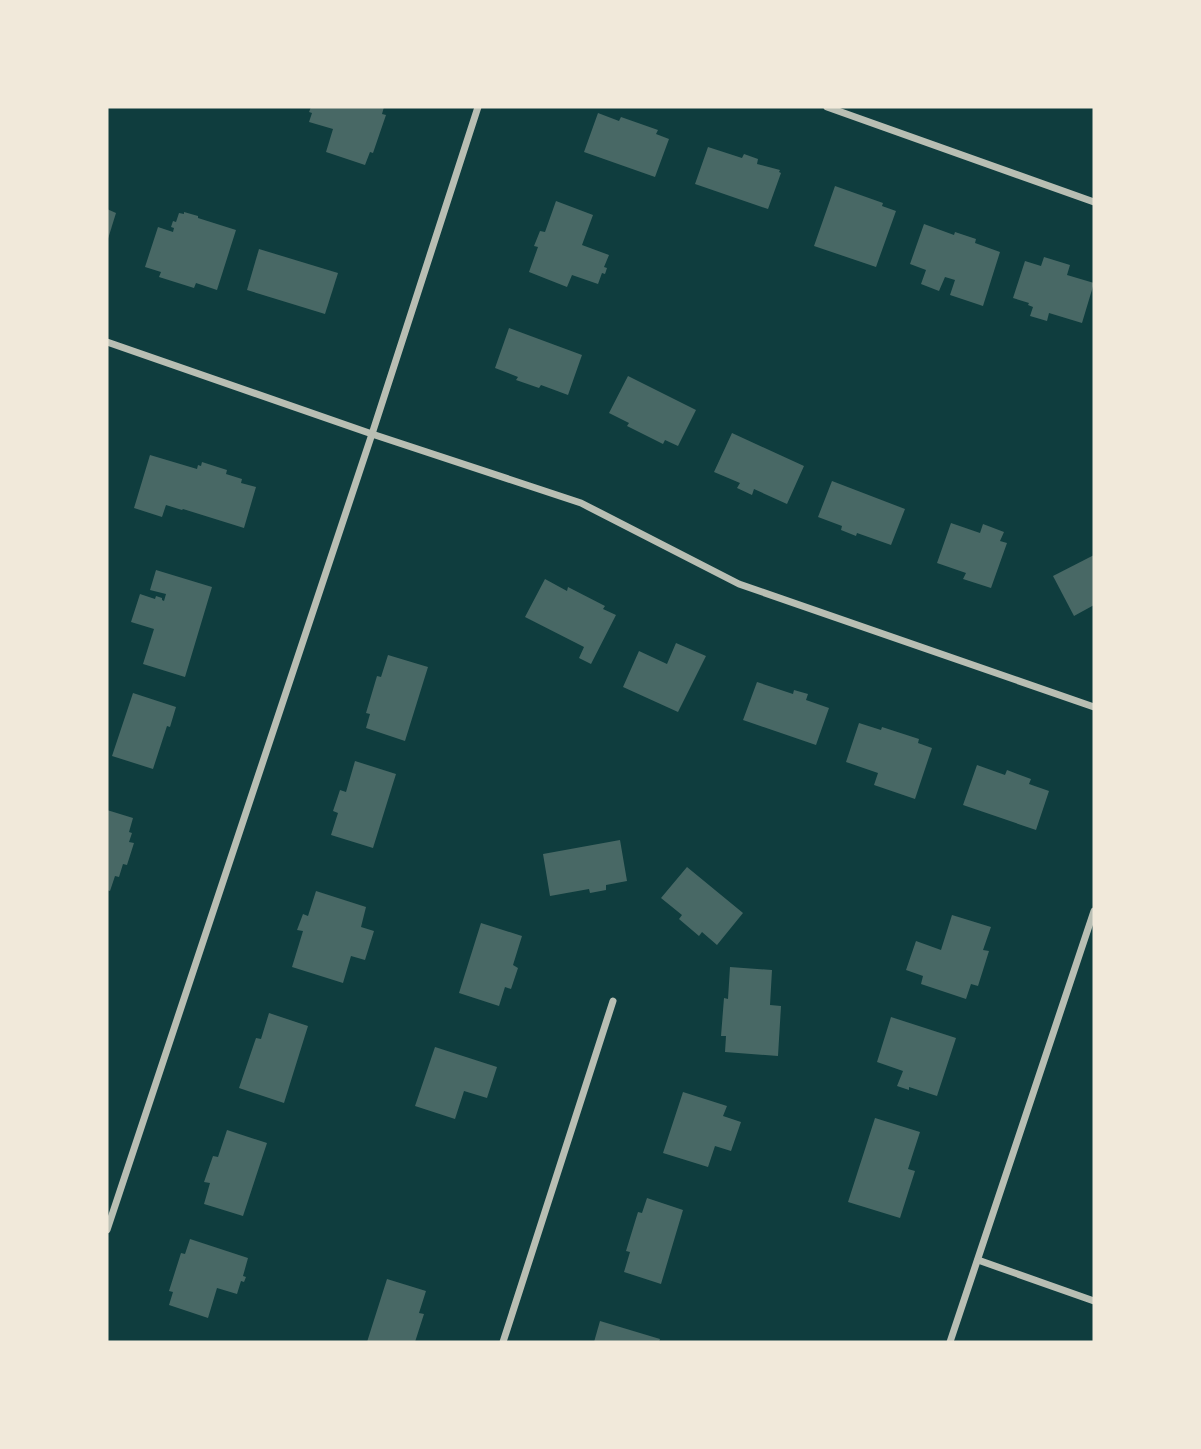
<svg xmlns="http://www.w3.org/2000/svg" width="1201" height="1449" font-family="Karla,sans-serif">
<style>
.building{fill:#486865}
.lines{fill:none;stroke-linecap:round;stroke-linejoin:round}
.minor{stroke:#b8beb3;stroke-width:7}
</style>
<rect width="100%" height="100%" fill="#0f3d3e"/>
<g class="building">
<polygon points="311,107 384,107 382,114 386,115 373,153 370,152 365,165 326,152 333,129 309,122 312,113 309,112"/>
<polygon points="598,113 619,121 621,117 658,130 656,134 669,139 655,177 584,152"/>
<polygon points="708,147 742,158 744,154 758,159 757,164 780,170 779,172 781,173 768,209 695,184"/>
<polygon points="835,186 883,203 882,206 896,211 876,267 814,246"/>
<polygon points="556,201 593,215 582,245 609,255 604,267 607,268 605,274 602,273 598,284 572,275 567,287 529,272 538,247 534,246 540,231 545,232"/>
<polygon points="107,209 116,213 107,242"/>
<polygon points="184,212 198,216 198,218 236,230 217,290 196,283 194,288 159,277 161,272 145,267 158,227 173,232 174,228 171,227 173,221 176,222 179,213 184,214"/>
<polygon points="924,224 954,235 955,232 976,239 975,243 1000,252 983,306 950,295 955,280 945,277 939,291 921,284 926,270 910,264"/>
<polygon points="259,249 338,273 325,314 247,290"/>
<polygon points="1044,257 1070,265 1067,275 1094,283 1082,323 1049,313 1047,321 1030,316 1033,307 1028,305 1029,303 1013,298 1025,261 1041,266"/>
<polygon points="509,328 582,355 568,395 541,385 539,388 516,380 518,377 495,368"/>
<polygon points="628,376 696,410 678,446 665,440 663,444 627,426 629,423 609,413"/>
<polygon points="732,433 804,466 787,504 754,489 752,495 737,488 740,483 714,472"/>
<polygon points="150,455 197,469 198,465 201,466 202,462 227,470 226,474 242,479 241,483 256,487 244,528 183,509 182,510 166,505 162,517 134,508"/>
<polygon points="832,481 905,509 891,545 857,533 856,536 841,530 842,526 818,517"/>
<polygon points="951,523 980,533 983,524 1004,532 1000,541 1007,543 991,588 963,579 966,573 937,563"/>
<polygon points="1094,555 1094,605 1074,616 1053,576"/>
<polygon points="156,570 212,587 185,677 143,664 154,629 131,622 140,594 155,599 156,596 162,598 162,600 164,601 166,594 150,590"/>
<polygon points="545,579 567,591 568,587 605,606 603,609 616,615 591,664 579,658 584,647 525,617"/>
<polygon points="676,643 706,656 678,712 623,687 639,651 667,664"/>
<polygon points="388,655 428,667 405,741 366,728 370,714 366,713 377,676 381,677"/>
<polygon points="757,682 793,694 794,690 808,694 806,700 829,708 816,745 743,720"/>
<polygon points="133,693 176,707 170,727 167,726 153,769 112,756"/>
<polygon points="859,723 881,730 882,727 919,739 918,743 932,748 915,799 874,785 878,773 846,762"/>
<polygon points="355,761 396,774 373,848 331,835 338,813 333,811 340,790 346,792"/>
<polygon points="977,765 1005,775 1007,770 1031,779 1029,784 1049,791 1036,830 963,805"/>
<polygon points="107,810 133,818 129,832 132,833 129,842 134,843 127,865 123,864 119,877 115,876 110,891 107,890"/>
<polygon points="620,840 627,881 606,885 606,890 590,893 589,889 550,896 543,854"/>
<polygon points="687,867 743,913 717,945 702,932 699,936 679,919 682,915 661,898"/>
<polygon points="316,891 366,907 361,927 374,931 365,960 351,956 343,983 292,967 303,931 297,930 303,914 308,916"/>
<polygon points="952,915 991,927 983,950 989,951 978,986 971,984 966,999 921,984 923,976 906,970 916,941 941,950"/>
<polygon points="481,923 522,936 513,965 518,968 511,989 505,987 499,1006 459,993"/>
<polygon points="730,967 772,970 770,1005 781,1006 778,1056 725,1052 726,1036 721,1036 724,998 728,999"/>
<polygon points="269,1013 308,1026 284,1103 239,1088 256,1038 261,1039"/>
<polygon points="891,1017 956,1038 937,1096 909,1087 909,1090 897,1086 903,1071 877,1062"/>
<polygon points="435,1047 497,1067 487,1098 464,1091 455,1119 415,1106"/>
<polygon points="683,1092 727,1106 723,1116 741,1122 731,1151 715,1146 708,1167 663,1153"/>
<polygon points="875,1118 920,1132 908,1169 915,1171 900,1218 848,1202"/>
<polygon points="227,1130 267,1143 243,1216 204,1204 210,1183 204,1182 213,1156 218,1157"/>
<polygon points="647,1198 683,1210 661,1284 624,1272 630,1252 626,1251 638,1212 642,1213"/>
<polygon points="190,1239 248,1258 243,1276 246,1277 244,1282 241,1281 237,1294 217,1288 208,1318 169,1305 173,1292 169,1291 181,1253 185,1254"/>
<polygon points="387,1279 426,1291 419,1313 424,1314 415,1342 367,1342"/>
<polygon points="600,1321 660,1339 659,1342 594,1342"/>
</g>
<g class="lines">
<g class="minor">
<polyline points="827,107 1094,202"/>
<polyline points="107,342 372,434 581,503 739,584 1094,707"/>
<polyline points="107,1230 372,434 478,107"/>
<polyline points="978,1260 1094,1301"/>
<polyline points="503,1342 613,1001"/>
<polyline points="950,1342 1094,911"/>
</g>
</g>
<rect width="1201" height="1449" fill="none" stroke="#f1e9da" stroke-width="217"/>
</svg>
